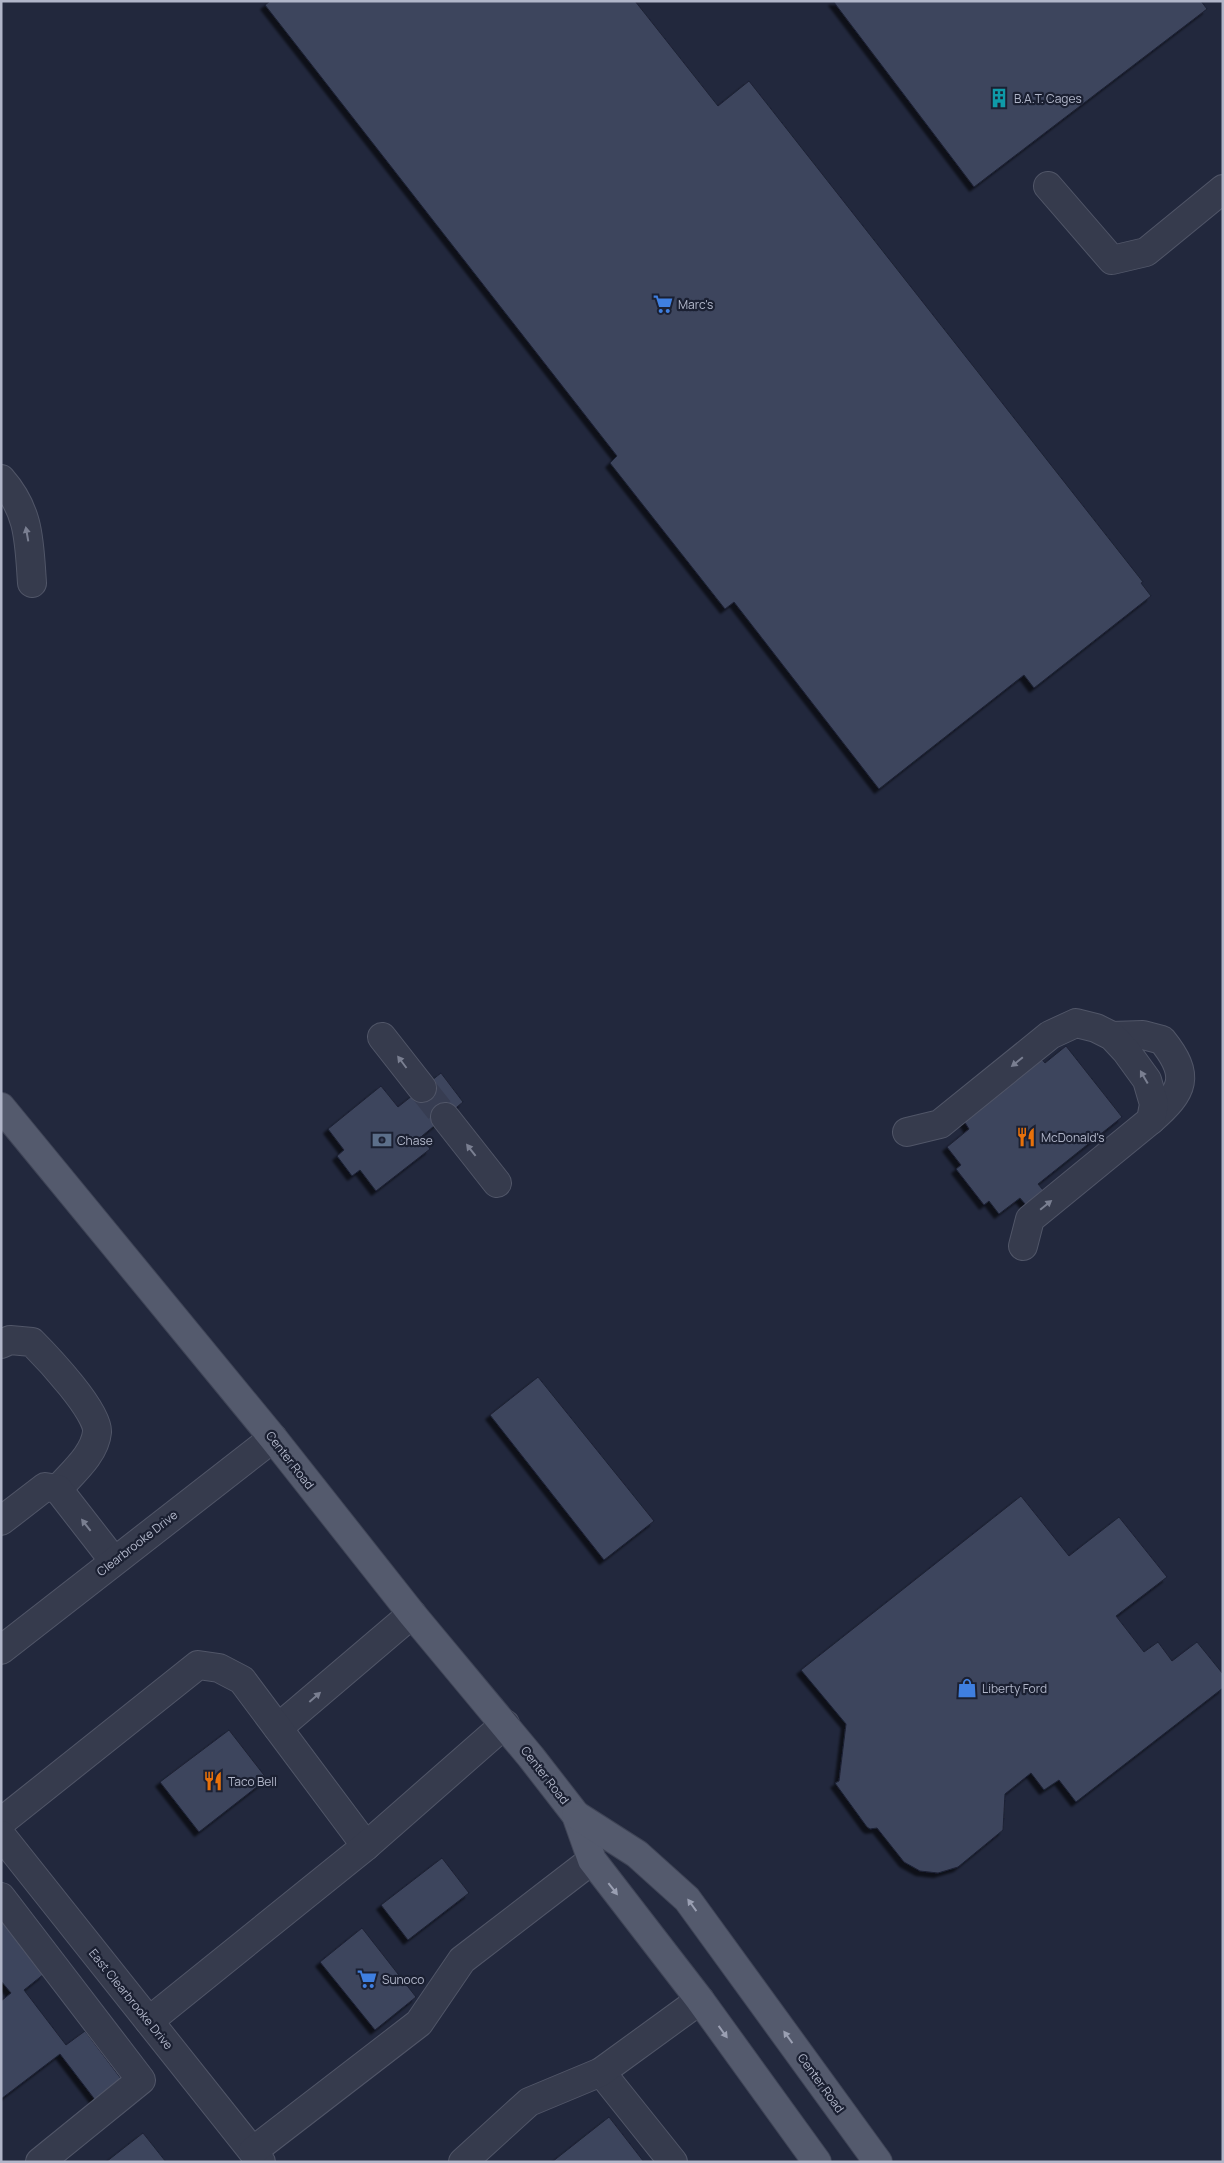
<svg xmlns="http://www.w3.org/2000/svg" width="1224" height="2163" font-family="Manrope,sans-serif">
<style>
.building{fill:#3e445d;stroke:#1d2234;filter:url(#shadow)}
.lines{fill:none;stroke-linecap:round;stroke-linejoin:round}
.minor-tunnel{stroke:#373d52;stroke-width:28;stroke-dasharray:28 14;stroke-linecap:butt}
.minor-casing{stroke:#515668;stroke-width:30}
.major-casing{stroke:#3f4456;stroke-width:30}
.minor{stroke:#363b4d;stroke-width:28}
.major{stroke:#545a6d;stroke-width:28}
.oneway{fill:#7a7f91}
.oneway2{fill:#9a9fb2}
.labels{text-anchor:middle;dominant-baseline:central;stroke-width:4.5;stroke-linejoin:round;paint-order:stroke}
.poi-label{font-size:12px;fill:#b1b6c9;stroke:#1b2032;text-anchor:start}
.street-label{font-size:12px;fill:#b1b6c9;stroke:#1b2032}
</style>
<defs>
<filter id="shadow"><feDropShadow dx="-4.5" dy="4.5" stdDeviation="1" flood-color="#0009"/></filter>
</defs>
<rect width="100%" height="100%" fill="#22283d"/>
<g class="building">
<polygon points="270,1 635,1 718,106 749,81 1143,582 1141,583 1151,596 1034,688 1024,675 879,789 734,602 725,609 610,463 617,456 265,5"/>
<polygon points="833,1 1201,1 1207,9 974,187"/>
<polygon points="1066,1046 1122,1117 1038,1184 1043,1190 1026,1205 1020,1198 999,1214 989,1201 984,1205 956,1169 961,1165 947,1147 969,1129 964,1121 1038,1055 1045,1063"/>
<polygon points="441,1073 463,1102 422,1136 430,1149 376,1191 360,1170 352,1176 337,1156 344,1150 328,1129 381,1086 398,1107"/>
<polygon points="538,1377 654,1521 604,1560 490,1415"/>
<polygon points="1021,1496 1069,1556 1119,1517 1167,1577 1116,1616 1144,1652 1158,1642 1172,1661 1197,1642 1223,1674 1223,1688 1076,1802 1059,1780 1044,1790 1031,1773 1005,1794 1003,1830 958,1867 938,1873 920,1871 904,1862 877,1828 870,1829 867,1827 835,1783 839,1781 846,1724 801,1670"/>
<polygon points="229,1730 267,1779 199,1832 160,1782"/>
<polygon points="442,1858 469,1893 408,1940 381,1905"/>
<polygon points="1,1919 44,1974 24,1990 66,2045 85,2031 122,2080 96,2101 60,2054 1,2099 1,2001 11,1993 1,1981"/>
<polygon points="362,1928 416,1997 375,2030 320,1962"/>
<polygon points="609,2117 644,2162 552,2162"/>
<polygon points="143,2133 166,2162 106,2162"/>
</g>
<g class="lines">
<polyline class="minor-tunnel" points="422,1088 445,1117"/>
<defs>
<g id="minor">
<polyline points="1048,186 1112,260 1146,252 1223,189"/>
<path d="M1 479C30 512 29 541 32 583"/>
<path d="M1112 1036 1143 1035 1162 1040C1191 1076 1184 1091 1151 1120"/>
<polyline points="382,1037 422,1088"/>
<polyline points="445,1117 497,1183"/>
<polyline points="907,1132 940,1124 1050,1035 1076,1023 1096,1028 1112,1036 1126,1051 1147,1080 1154,1104 1151,1120 1030,1219 1023,1246"/>
<path d="M1 1344 10 1340 32 1342C47 1357 99 1412 97 1432 95 1454 72 1473 58 1489"/>
<polyline points="1,1521 45,1487 58,1489 114,1561"/>
<polyline points="1,1650 273,1438"/>
<polyline points="278,1728 412,1614"/>
<polyline points="1,1822 198,1665 219,1668 242,1680 366,1846"/>
<polyline points="1,1835 261,2162"/>
<polyline points="1,1897 141,2080 40,2162"/>
<polyline points="149,2021 366,1846 505,1724"/>
<polyline points="601,2072 673,2162"/>
<polyline points="253,2151 419,2023 462,1960 592,1860"/>
<polyline points="463,2162 529,2102 601,2072 700,2000"/>
</g>
<g id="major">
<polyline points="1,1107 273,1438 412,1614 531,1757 576,1815 592,1860 700,2000 817,2162"/>
<polyline points="576,1815 637,1854 687,1899 878,2162"/>
</g>
</defs>
<use href="#minor" class="minor-casing"/>
<use href="#major" class="major-casing"/>
<use href="#minor" class="minor"/>
<use href="#major" class="major"/>
</g>
<defs><path id="oneway-solid" d="M-6-.8H1V-3.2L6.5 0L1 3.2V.8H-6Z" transform="scale(1.25)"/></defs>
<g class="oneway">
<use href="#oneway-solid" transform="translate(27 534) rotate(-100)"/>
<use href="#oneway-solid" transform="translate(402 1062) rotate(-127)"/>
<use href="#oneway-solid" transform="translate(1017 1062) rotate(141)"/>
<use href="#oneway-solid" transform="translate(1144 1077) rotate(-120)"/>
<use href="#oneway-solid" transform="translate(471 1150) rotate(-128)"/>
<use href="#oneway-solid" transform="translate(1046 1205) rotate(-39)"/>
<use href="#oneway-solid" transform="translate(86 1525) rotate(-128)"/>
<use href="#oneway-solid" transform="translate(315 1697) rotate(-41)"/>
</g>
<g class="oneway2">
<use href="#oneway-solid" transform="translate(613 1889) rotate(52)"/>
<use href="#oneway-solid" transform="translate(692 1905) rotate(-126)"/>
<use href="#oneway-solid" transform="translate(723 2032) rotate(54)"/>
<use href="#oneway-solid" transform="translate(788 2037) rotate(-126)"/>
</g>
<defs>
<symbol id="building-bare" viewBox="-9 -9 18 18"><path d="M-4-6H4V6H1V3H-1V6H-4ZM-2.5-4.3h1.7v1.8h-1.7ZM.8-4.3h1.7v1.8H.8ZM-2.5-1h1.7V.8h-1.7ZM.8-1h1.7V.8H.8Z" fill="#0f9aa8" stroke="#1b2032" stroke-width="2.5" paint-order="stroke"/></symbol>
<symbol id="supermarket-bare" viewBox="-9 -9 18 18"><path d="M-6-5.5h2.5l.6 2H6L4.5 2H-2.5L-4.4-4H-6ZM-1.5 3.2a1.3 1.3 0 1 0 .1 0ZM3 3.2a1.3 1.3 0 1 0 .1 0Z" fill="#3f7fe0" stroke="#1b2032" stroke-width="2.5" paint-order="stroke"/></symbol>
<symbol id="restaurant-bare" viewBox="-9 -9 18 18"><path d="M-5-6h1v4h1v-4h1v4h1v-4h1v5L-1.5 .5V6h-2V.5L-5-1ZM5-6V6H3V1.5H1.5Q1.5-4 5-6Z" fill="#e8710a" stroke="#1b2032" stroke-width="2.5" paint-order="stroke"/></symbol>
<symbol id="bank-bare" viewBox="-9 -9 18 18"><path d="M-6-4H6V4H-6ZM0-2.3a2.3 2.3 0 1 0 0 4.6a2.3 2.3 0 1 0 0-4.6Z" fill="#5c6f8a" stroke="#1b2032" stroke-width="2.5" paint-order="stroke"/></symbol>
<symbol id="shop-bare" viewBox="-9 -9 18 18"><path d="M-5-2.5h2.3a2.7 3.5 0 0 1 5.4 0H5L5.5 6h-11ZM-1.5-2.5h3a1.5 2.3 0 0 0-3 0Z" fill="#3f7fe0" stroke="#1b2032" stroke-width="2.5" paint-order="stroke"/></symbol>
</defs>
<g fill-rule="evenodd">
<use href="#building-bare" x="985" y="84" width="28" height="28"/>
<use href="#supermarket-bare" x="649" y="290" width="28" height="28"/>
<use href="#restaurant-bare" x="1012" y="1123" width="28" height="28"/>
<use href="#bank-bare" x="368" y="1126" width="28" height="28"/>
<use href="#shop-bare" x="953" y="1674" width="28" height="28"/>
<use href="#restaurant-bare" x="199" y="1767" width="28" height="28"/>
<use href="#supermarket-bare" x="353" y="1965" width="28" height="28"/>
</g>
<g class="labels">
<g class="poi-label">
<text x="1014" y="98">B.A.T. Cages</text>
<text x="678" y="304">Marc's</text>
<text x="1041" y="1137">McDonald's</text>
<text x="397" y="1140">Chase</text>
<text x="982" y="1688">Liberty Ford</text>
<text x="228" y="1781">Taco Bell</text>
<text x="382" y="1979">Sunoco</text>
</g>
<g class="street-label">
<text transform="translate(290 1460) rotate(52)">Center Road</text>
<text transform="translate(137 1543) rotate(-38)">Clearbrooke Drive</text>
<text transform="translate(545 1775) rotate(52)">Center Road</text>
<text transform="translate(131 1999) rotate(51)">East Clearbrooke Drive</text>
<text transform="translate(821 2083) rotate(54)">Center Road</text>
</g>
</g>
<rect width="1224" height="2163" fill="none" stroke="#b1b6c9" stroke-width="5"/>
</svg>
